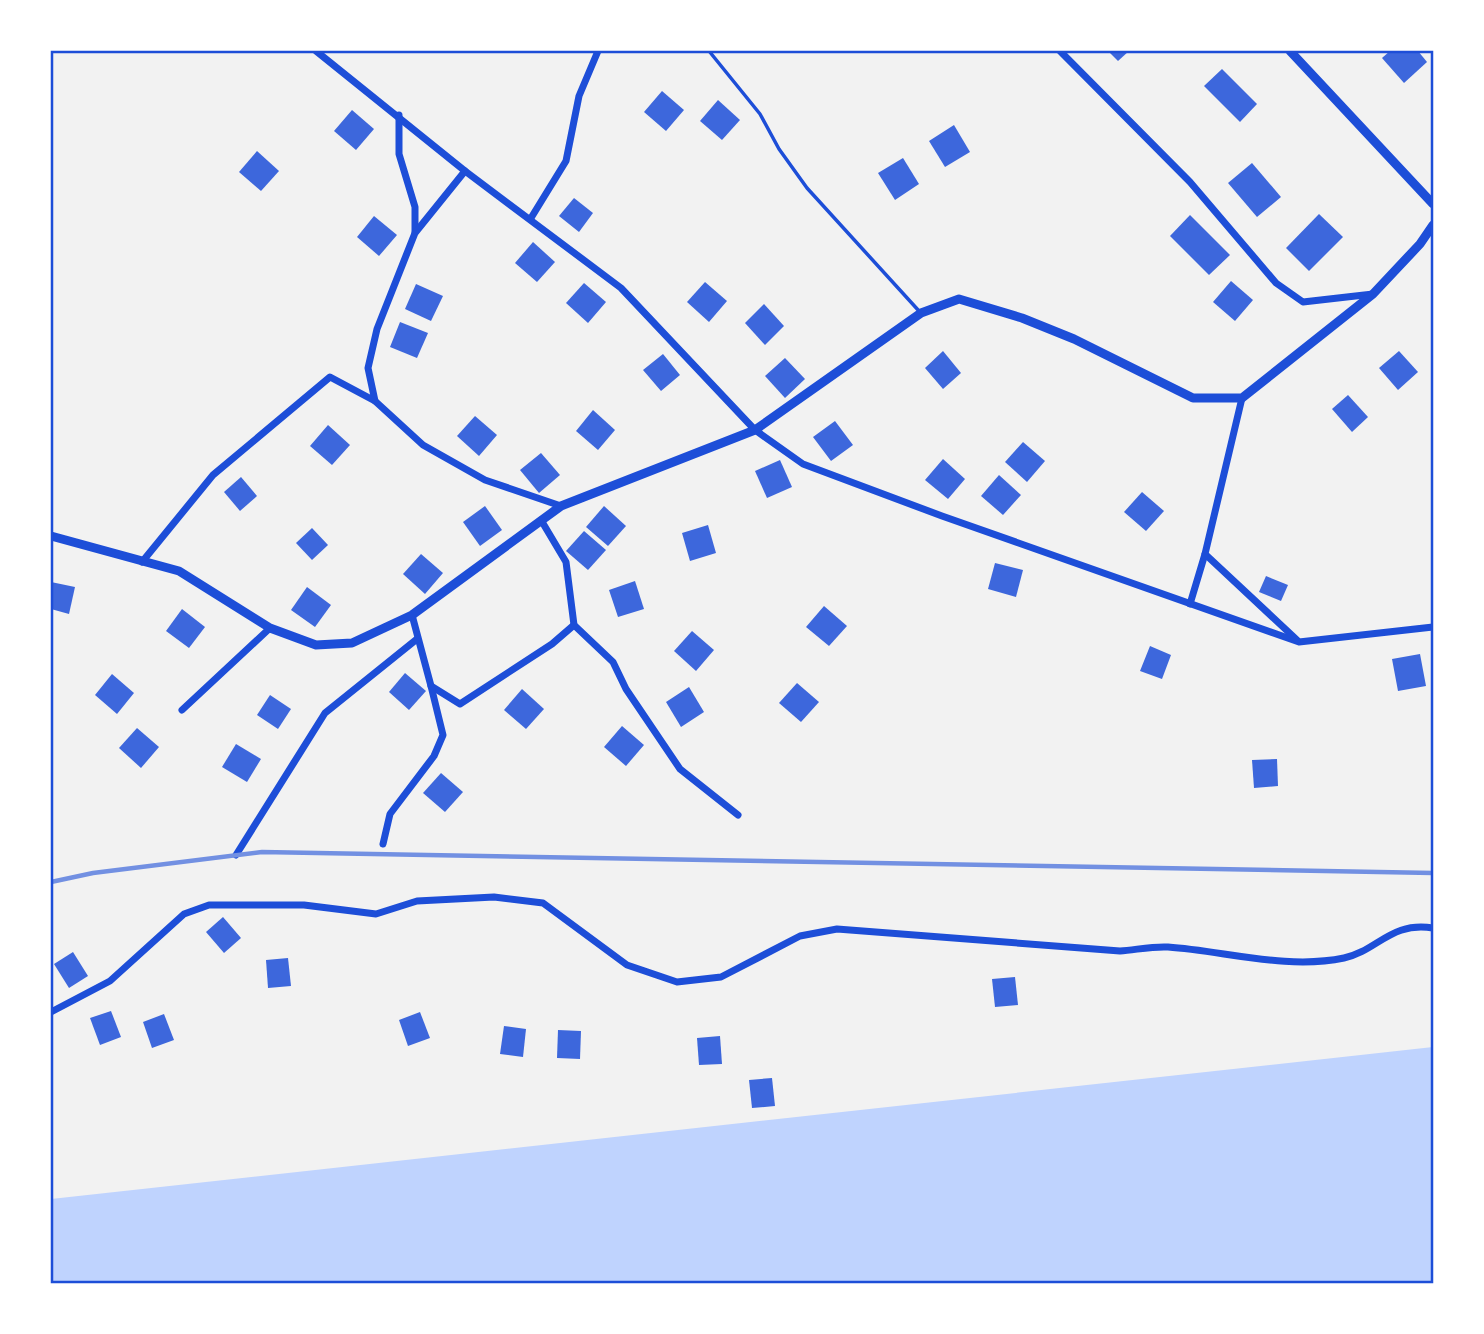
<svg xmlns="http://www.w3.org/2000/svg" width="1484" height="1334" font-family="'Alegreya Sans',sans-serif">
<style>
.water{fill:#bfd3fe}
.building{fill:#3d67dc}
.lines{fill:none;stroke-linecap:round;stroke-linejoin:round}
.service{stroke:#1d4ed8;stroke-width:3.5}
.minor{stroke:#1d4ed8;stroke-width:7}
.tertiary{stroke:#1d4ed8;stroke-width:9}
.rail{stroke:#7290e2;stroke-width:4.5}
.neatline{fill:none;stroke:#1d4ed8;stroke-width:2.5}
</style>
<rect width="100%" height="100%" fill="#f2f2f2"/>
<polygon class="water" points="1433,1047 1433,1283 51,1283 51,1199"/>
<g class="building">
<polygon points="1108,51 1129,51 1118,61"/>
<polygon points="1390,51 1418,51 1427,62 1404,83 1382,58"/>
<polygon points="1222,69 1257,104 1240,122 1204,86"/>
<polygon points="662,91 684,110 666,131 644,112"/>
<polygon points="718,100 740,120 722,140 700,121"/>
<polygon points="352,110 374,129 356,150 334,131"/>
<polygon points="954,125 970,152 945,167 929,141"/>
<polygon points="257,151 279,171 261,191 239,172"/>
<polygon points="903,158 919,184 895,200 878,173"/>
<polygon points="1252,163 1281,197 1257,217 1228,183"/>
<polygon points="574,198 593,213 579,232 559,216"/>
<polygon points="1319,214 1343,237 1309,271 1286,248"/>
<polygon points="1190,215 1230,255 1209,275 1170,236"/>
<polygon points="374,216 397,235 379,256 357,237"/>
<polygon points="533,242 555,262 537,282 515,263"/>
<polygon points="1231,281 1253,300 1235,321 1213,302"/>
<polygon points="705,282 727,301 709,322 687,302"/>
<polygon points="584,283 606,302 588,323 566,303"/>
<polygon points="416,284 443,296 431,321 405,309"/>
<polygon points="764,304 784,326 765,345 745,323"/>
<polygon points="400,322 428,333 417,358 390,347"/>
<polygon points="943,351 961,373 943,389 925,368"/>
<polygon points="1399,351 1418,372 1398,390 1379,368"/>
<polygon points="663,354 680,375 661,391 643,370"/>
<polygon points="785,358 805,379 785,398 765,376"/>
<polygon points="1348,395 1368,417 1352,432 1332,409"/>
<polygon points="593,410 615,430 598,450 576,431"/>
<polygon points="475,416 497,435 479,456 457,436"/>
<polygon points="835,421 853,445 831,461 813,437"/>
<polygon points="328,425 350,445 332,465 310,446"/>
<polygon points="1023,442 1045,461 1027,482 1005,462"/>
<polygon points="541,453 560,475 539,493 520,470"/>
<polygon points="943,459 965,479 948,499 925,480"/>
<polygon points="780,460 792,487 767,498 755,471"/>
<polygon points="999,475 1021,495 1003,515 981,496"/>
<polygon points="241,477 257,496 240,511 224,492"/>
<polygon points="1142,492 1164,511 1146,531 1124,512"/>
<polygon points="485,506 502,530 480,546 463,522"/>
<polygon points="604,506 626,526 608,546 586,527"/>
<polygon points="708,525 716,553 690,561 682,533"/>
<polygon points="312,528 328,545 312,560 296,543"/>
<polygon points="584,531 606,550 588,570 566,551"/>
<polygon points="421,554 443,573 425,594 403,574"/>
<polygon points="995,563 1023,570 1016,597 988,589"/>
<polygon points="1266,576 1288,585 1281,601 1259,592"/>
<polygon points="635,581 644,609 618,617 609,590"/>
<polygon points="51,582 75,587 69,614 51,609"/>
<polygon points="307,587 331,605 315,627 291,610"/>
<polygon points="824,606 847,626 829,646 806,627"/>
<polygon points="182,609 205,627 189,648 166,631"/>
<polygon points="692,631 714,650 696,671 674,651"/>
<polygon points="1150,646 1171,655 1162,679 1140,671"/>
<polygon points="1420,654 1426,686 1398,691 1392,659"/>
<polygon points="405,673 426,691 409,710 389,692"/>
<polygon points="112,674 134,693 117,714 95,695"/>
<polygon points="797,683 819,702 801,722 779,703"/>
<polygon points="689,687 704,712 681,727 666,702"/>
<polygon points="522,689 544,709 526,729 504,710"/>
<polygon points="270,695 291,709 278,729 257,715"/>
<polygon points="622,726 644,745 626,766 604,747"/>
<polygon points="137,728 159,747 141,768 119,748"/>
<polygon points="236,744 261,759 247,782 222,767"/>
<polygon points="1277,759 1278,786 1254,788 1252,760"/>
<polygon points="441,773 463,792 445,812 423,793"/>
<polygon points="223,917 241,938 224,953 206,932"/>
<polygon points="73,952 88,976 69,988 54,964"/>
<polygon points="288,958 291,986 268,988 266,960"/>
<polygon points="1015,977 1018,1005 995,1007 992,979"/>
<polygon points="111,1011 121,1037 100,1045 90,1018"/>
<polygon points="420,1012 430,1038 408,1046 399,1020"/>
<polygon points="164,1014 174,1040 152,1048 143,1022"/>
<polygon points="504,1026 526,1029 523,1057 500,1054"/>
<polygon points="558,1030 581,1031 580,1059 557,1058"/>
<polygon points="720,1036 722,1064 699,1065 697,1038"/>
<polygon points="772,1078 775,1106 752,1108 749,1080"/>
</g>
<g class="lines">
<polyline class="service" points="709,51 760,114 779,149 807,188 919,311"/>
<g class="minor">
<polyline points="316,51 465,171 621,288 755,430 803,464 942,516 1299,642 1433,627"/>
<polyline points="1060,51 1190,182 1276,283 1303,302 1373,294"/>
<polyline points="399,115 399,154 415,207 415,232"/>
<polyline points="465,171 415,233 377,329 368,368 375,401 423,445 485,480 561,506"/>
<polyline points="531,218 566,161 579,96 598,51"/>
<polyline points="1242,398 1205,554 1297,640"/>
<polyline points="541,520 566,562 574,625 613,662 626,689 680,769 738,815"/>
<polyline points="142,562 213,475 330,377 375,401"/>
<polyline points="1190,604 1205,554"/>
<polyline points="412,615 431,686 460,704 552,644 574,625"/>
<polyline points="182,710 270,628"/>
<polyline points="383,844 390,814 434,756 443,735 431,686"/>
<polyline points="236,855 325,713 417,639"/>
<path d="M51 1012 110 981 184 914 209 905H304L376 914 417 901 494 897 543 903 627 965 677 982 721 977 800 936 837 929 1120 951C1135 950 1153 946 1168 947 1225 951 1287 970 1344 958 1377 951 1391 921 1433 928"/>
</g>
<g class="tertiary">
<polyline points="1290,51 1433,204"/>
<polyline points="51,536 179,571 270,628 316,645 352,643 412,615 561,506 755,430 921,313 959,299 1022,318 1074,339 1193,398 1242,398 1373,294 1420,244 1433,225"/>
</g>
<polyline class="rail" points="51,882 93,873 262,852 1433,873"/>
</g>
<rect width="1484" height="1334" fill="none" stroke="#ffffff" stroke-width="105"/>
<rect x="52" y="52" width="1380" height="1230" class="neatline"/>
</svg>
